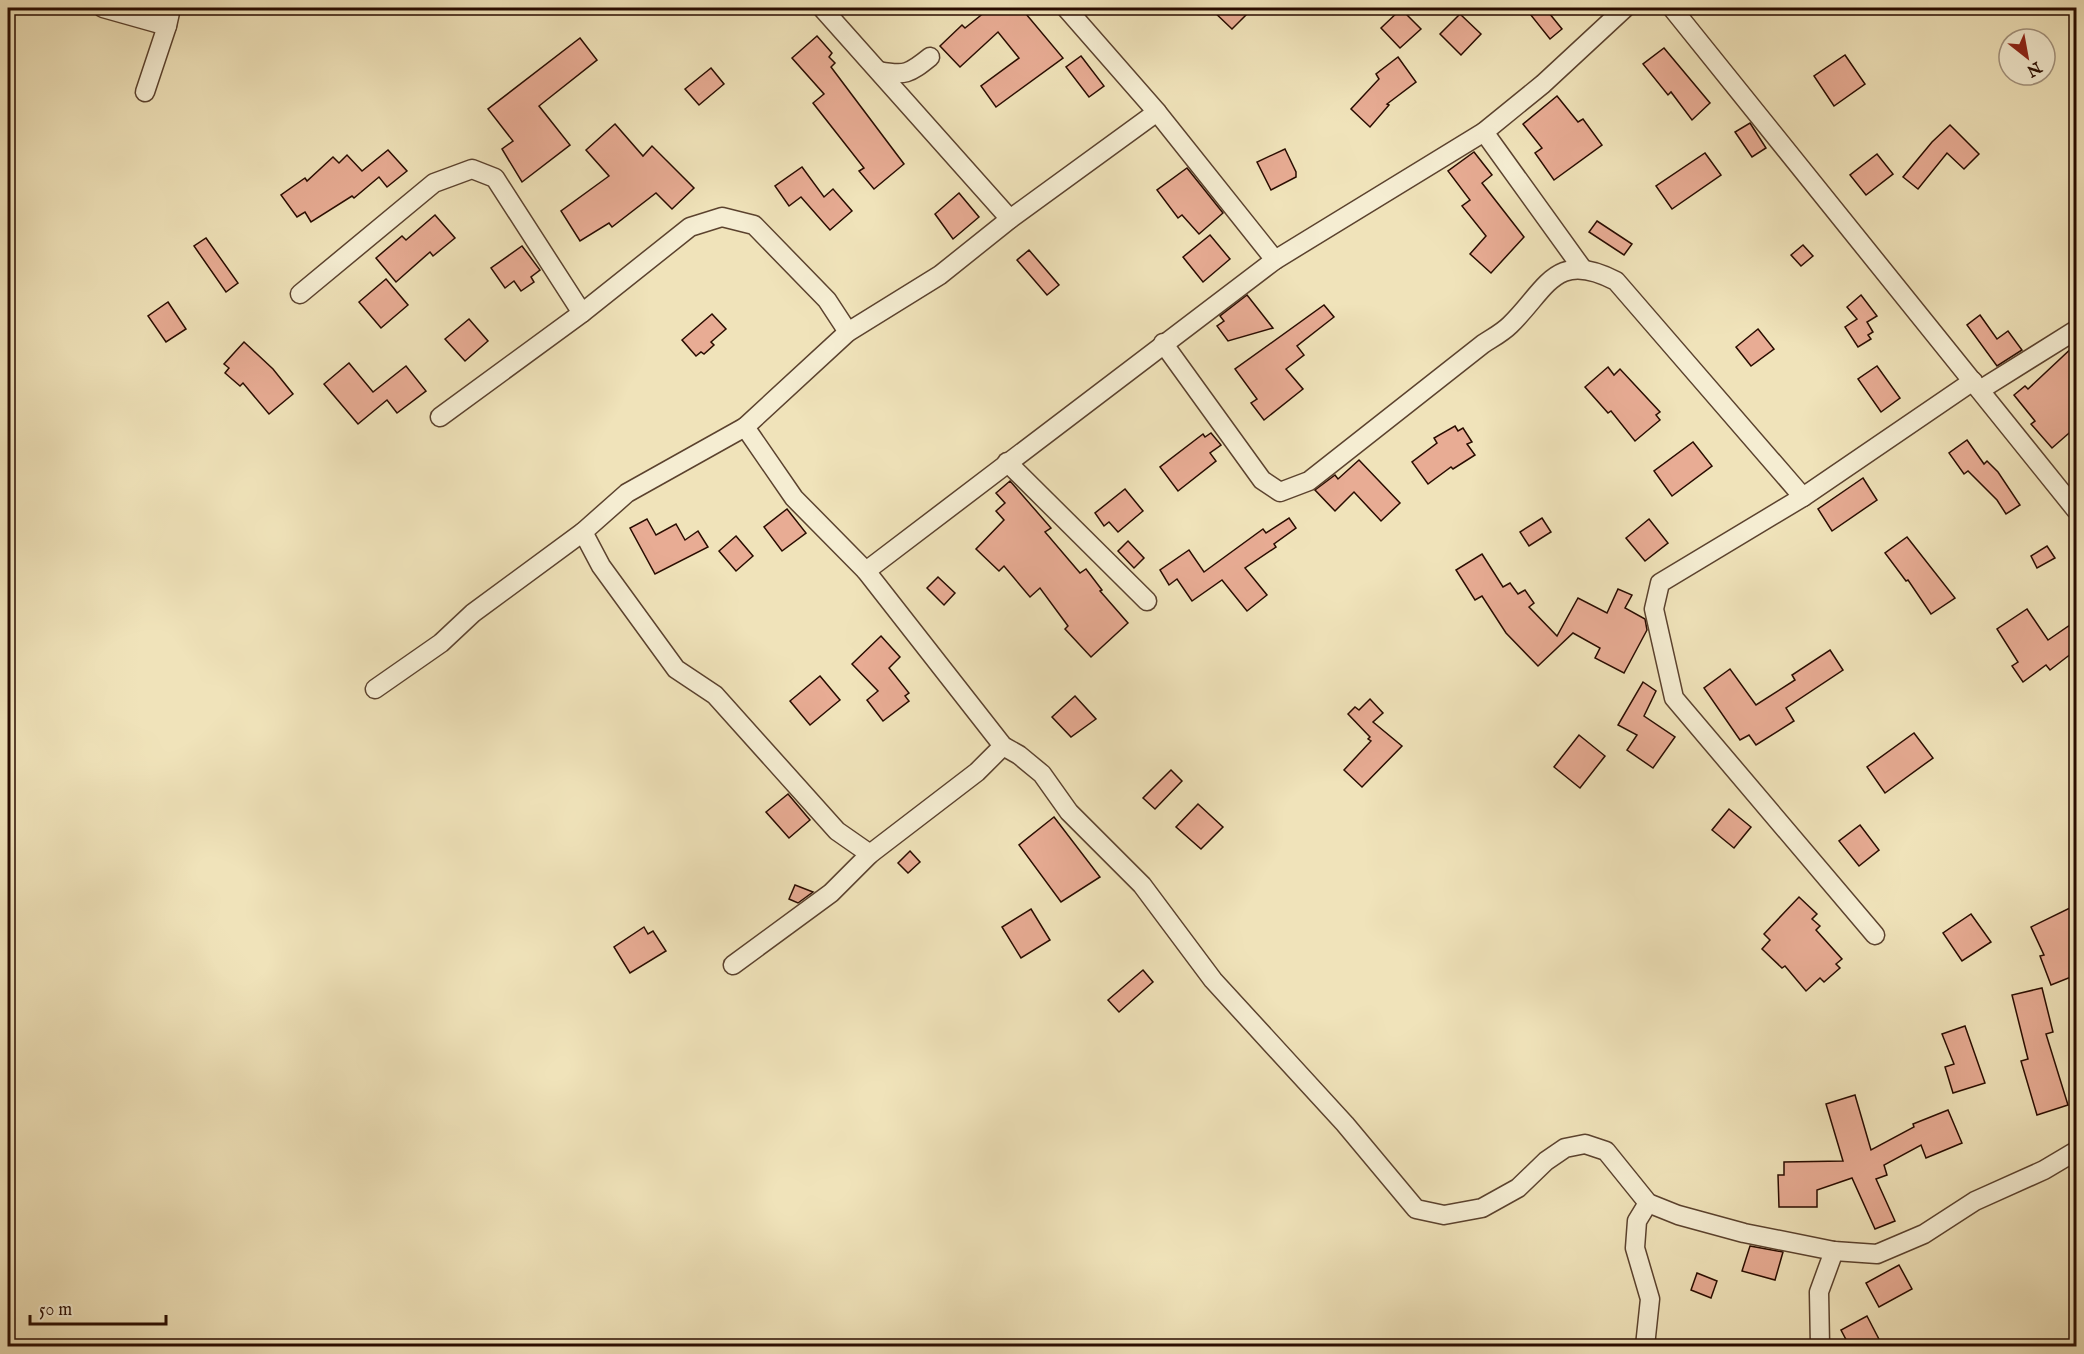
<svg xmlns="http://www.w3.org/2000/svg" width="2084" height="1354" font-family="'IM FELL English',serif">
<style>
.building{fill:#e8ac94;stroke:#290c00;stroke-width:1.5}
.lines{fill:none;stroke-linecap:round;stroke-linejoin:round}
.minor-casing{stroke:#5b422e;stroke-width:21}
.minor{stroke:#f5edd2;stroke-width:18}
</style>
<rect width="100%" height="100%" fill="#f0e3ba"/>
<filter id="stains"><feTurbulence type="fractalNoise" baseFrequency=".00333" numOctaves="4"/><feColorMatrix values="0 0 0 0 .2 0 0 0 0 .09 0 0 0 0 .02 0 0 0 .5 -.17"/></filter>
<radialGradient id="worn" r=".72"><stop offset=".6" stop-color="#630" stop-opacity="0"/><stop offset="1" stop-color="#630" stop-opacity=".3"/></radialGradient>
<g class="building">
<polygon points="990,8 1021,8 1063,58 996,107 981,86 1019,58 998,32 960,67 940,46 962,25 965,28"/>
<polygon points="1210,8 1253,8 1232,29"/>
<polygon points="1538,8 1545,8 1562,29 1550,39 1530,14"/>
<polygon points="1401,9 1421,29 1400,48 1381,28"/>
<polygon points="1460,14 1481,34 1461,55 1440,34"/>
<polygon points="817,36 832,53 829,57 835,63 831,67 904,164 874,189 859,171 864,168 813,103 824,94 792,58"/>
<polygon points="580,38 597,60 539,106 570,145 522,182 502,149 513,141 488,109"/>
<polygon points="1664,48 1710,103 1692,120 1671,92 1668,95 1643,64"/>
<polygon points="1845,55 1865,84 1834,106 1814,76"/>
<polygon points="1081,56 1104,86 1089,97 1066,67"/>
<polygon points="1398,57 1416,82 1387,104 1389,105 1370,127 1351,109 1379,79 1376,74"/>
<polygon points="711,68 724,84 699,105 685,89"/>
<polygon points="1557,96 1578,122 1583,119 1602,145 1554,180 1535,153 1542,148 1523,124"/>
<polygon points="1750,123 1766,148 1752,157 1735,132"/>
<polygon points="615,124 643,156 652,146 694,188 672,209 656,193 612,227 609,223 580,241 561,211 609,176 586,150"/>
<polygon points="1950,125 1979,154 1964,169 1947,153 1918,189 1903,177 1932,142"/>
<polygon points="1285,149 1296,172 1296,177 1271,190 1257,162"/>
<polygon points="388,150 407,171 387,187 379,177 354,198 352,196 311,222 305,212 297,217 281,195 305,178 307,181 333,157 339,163 347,155 362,171"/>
<polygon points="1474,152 1492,175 1482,183 1524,237 1491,273 1470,254 1486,236 1462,206 1470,200 1448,171"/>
<polygon points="1705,153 1721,175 1672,209 1656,186"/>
<polygon points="1877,154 1893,174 1866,195 1850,175"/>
<polygon points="802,167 824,197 833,189 852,211 830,230 801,197 789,206 775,186"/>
<polygon points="1187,168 1223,213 1199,234 1182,215 1178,218 1157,190"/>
<polygon points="959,193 979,217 953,239 935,214"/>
<polygon points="435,215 455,238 433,256 430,252 396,282 376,258 402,236 406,240"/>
<polygon points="1597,221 1632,244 1624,255 1589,232"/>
<polygon points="1210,235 1230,259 1203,282 1183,257"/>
<polygon points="206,238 238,283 226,292 194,246"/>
<polygon points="1803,245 1813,256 1801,266 1791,255"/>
<polygon points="522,246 540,270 531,277 534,282 521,291 514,281 505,288 491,268"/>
<polygon points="1029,250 1059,285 1047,295 1017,260"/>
<polygon points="386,279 408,305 381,328 359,302"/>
<polygon points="1247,295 1273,328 1228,341 1217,326 1224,321 1220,316"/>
<polygon points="1861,295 1877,316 1867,322 1873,332 1868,335 1871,339 1858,347 1845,327 1857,319 1847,307"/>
<polygon points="168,302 186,329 166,342 148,316"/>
<polygon points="1324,305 1334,317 1297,346 1304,355 1286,369 1303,389 1264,420 1251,403 1257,399 1235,369"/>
<polygon points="712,314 726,329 711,342 714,345 704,354 701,352 696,356 682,340"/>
<polygon points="1980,315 1997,339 2008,331 2022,350 1997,366 1967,325"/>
<polygon points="469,319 488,341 465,361 445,339"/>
<polygon points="1758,329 1774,349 1751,366 1736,347"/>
<polygon points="244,342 273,369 293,394 269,414 243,383 240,386 225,373 229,368 224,364"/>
<polygon points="2076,344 2076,427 2052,448 2031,424 2035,421 2014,395 2025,386 2028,389"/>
<polygon points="349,363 373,392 406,366 426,391 397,413 387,400 358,424 324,384"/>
<polygon points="1877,366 1900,398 1881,412 1858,379"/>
<polygon points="1608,367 1614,375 1620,369 1660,412 1656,415 1660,420 1635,441 1611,411 1608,413 1585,387"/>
<polygon points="1455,426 1458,431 1463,428 1472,442 1467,444 1475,455 1453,469 1451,467 1428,484 1412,462 1437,443 1434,438"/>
<polygon points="1211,433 1221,445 1210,453 1216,461 1178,491 1160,467 1203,434 1205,437"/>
<polygon points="1967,440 1984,464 1987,461 1998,472 2020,505 2006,514 1997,500 1968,471 1964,474 1949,453"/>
<polygon points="1693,442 1712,466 1672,496 1654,471"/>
<polygon points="1359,460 1400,503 1381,521 1354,492 1335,511 1315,490 1335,475 1338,479"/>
<polygon points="1863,478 1877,500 1832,531 1818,509"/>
<polygon points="1010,481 1051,528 1045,532 1080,573 1086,569 1102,590 1100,591 1128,623 1091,657 1065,629 1068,626 1040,588 1030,597 1004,566 999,571 976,549 1004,520 996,511 1005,503 996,493"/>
<polygon points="1125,489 1143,511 1118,532 1109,522 1104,526 1095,513"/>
<polygon points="787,509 806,533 782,551 764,527"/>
<polygon points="1289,518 1296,528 1274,544 1276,547 1245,568 1267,595 1247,611 1222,580 1192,601 1177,579 1169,585 1160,570 1189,550 1204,572 1263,529 1266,533"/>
<polygon points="1542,518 1551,532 1529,546 1520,532"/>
<polygon points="647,519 656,535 676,524 685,540 698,531 708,547 655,574 630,528"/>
<polygon points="1649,519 1668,543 1645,561 1626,538"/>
<polygon points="736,536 753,556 736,571 719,551"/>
<polygon points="1907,537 1955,598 1931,614 1908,580 1906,581 1885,553"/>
<polygon points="1128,541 1144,558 1134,568 1118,551"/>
<polygon points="2047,546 2055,558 2037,568 2031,556"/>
<polygon points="1482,554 1503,587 1510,583 1518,594 1525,590 1534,603 1529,607 1557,636 1578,598 1607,613 1618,589 1632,595 1625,608 1645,619 1647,630 1624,673 1595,658 1600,648 1573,633 1538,666 1506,633 1482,596 1475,600 1456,570"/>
<polygon points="938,577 955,593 944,605 927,588"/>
<polygon points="2027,609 2048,640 2076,621 2076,650 2050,670 2046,665 2023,682 2012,666 2018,662 1997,629"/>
<polygon points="881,636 900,657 889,668 909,693 905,696 909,701 883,721 867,700 878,691 852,664"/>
<polygon points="1830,650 1843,670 1786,708 1794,721 1756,745 1749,735 1740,740 1704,688 1730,669 1756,705 1795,680 1792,675"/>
<polygon points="820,676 840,700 810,725 790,701"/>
<polygon points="1643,682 1656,691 1644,716 1675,737 1653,768 1627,750 1637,735 1618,725"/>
<polygon points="1075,696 1096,719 1071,737 1052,717"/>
<polygon points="1370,699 1383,713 1373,722 1402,746 1362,787 1344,770 1371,741 1368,739 1370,737 1348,714 1355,707 1359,710"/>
<polygon points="1914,733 1933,758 1885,793 1867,767"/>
<polygon points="1579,735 1605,756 1580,788 1554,767"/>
<polygon points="1171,770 1182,781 1155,809 1143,798"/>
<polygon points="788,794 810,820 789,838 766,812"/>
<polygon points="1198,804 1223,827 1201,849 1176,827"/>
<polygon points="1729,809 1751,827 1734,848 1712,830"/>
<polygon points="1054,817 1100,877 1061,902 1019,845"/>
<polygon points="1860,825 1879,850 1859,866 1839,841"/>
<polygon points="910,851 920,862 908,873 898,863"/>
<polygon points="795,885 813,892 798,903 789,899"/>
<polygon points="1799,897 1817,914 1812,919 1820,926 1816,930 1842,959 1836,964 1840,968 1824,982 1820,978 1806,991 1785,966 1782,968 1762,949 1770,940 1764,934"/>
<polygon points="2076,905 2076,975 2051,985 2040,956 2044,955 2031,927"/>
<polygon points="1031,909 1050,940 1021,958 1002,927"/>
<polygon points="1971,914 1991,942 1962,961 1943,933"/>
<polygon points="644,927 648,934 653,931 666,951 630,973 614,947"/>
<polygon points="1143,970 1153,982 1119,1012 1108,1000"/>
<polygon points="2042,988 2053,1032 2046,1034 2068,1105 2037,1115 2021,1061 2028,1059 2012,995"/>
<polygon points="1965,1026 1985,1083 1953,1093 1945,1067 1954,1064 1942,1034"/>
<polygon points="1855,1095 1871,1150 1914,1127 1913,1124 1948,1110 1962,1143 1926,1158 1921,1145 1884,1165 1887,1175 1876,1179 1895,1221 1875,1229 1852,1178 1817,1190 1817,1207 1779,1207 1778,1175 1784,1175 1784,1162 1843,1161 1826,1104"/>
<polygon points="1750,1246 1783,1252 1775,1280 1742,1271"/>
<polygon points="1899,1265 1912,1289 1879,1307 1866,1283"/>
<polygon points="1697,1273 1717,1281 1711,1298 1691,1290"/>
<polygon points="1867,1316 1883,1347 1850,1347 1841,1330"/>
</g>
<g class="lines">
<defs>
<g id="minor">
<polyline points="103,8 167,26 171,8"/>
<polyline points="822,8 1010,219"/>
<polyline points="1066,8 1157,112 1275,260"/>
<polyline points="1672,8 2076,510"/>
<path d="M879 71C905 76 909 74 930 57"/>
<polyline points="145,92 167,26"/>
<polyline points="1484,132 1582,268"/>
<polyline points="300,294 434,183 472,169 495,178 582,313"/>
<path d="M1163 343 1262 480 1280 492 1309 481 1483 344C1492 338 1502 333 1510 325 1547 289 1555 249 1616 281L1803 497"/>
<polyline points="1980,390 2076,330"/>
<polyline points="440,417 582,313 690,227 722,217 754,225 827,300 848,332"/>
<polyline points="745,427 794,498 866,571 1003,746 1019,755 1042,774 1069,812 1142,885 1213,980 1345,1124 1416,1209 1444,1215 1482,1208 1518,1188 1546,1161 1565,1148 1585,1144 1606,1151 1648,1203 1678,1215 1744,1233 1834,1251 1877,1254 1924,1234 1975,1201 2044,1170 2076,1151"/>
<polyline points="1007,462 1147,601"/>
<polyline points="583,532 601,566 676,669 715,695 837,831 870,854"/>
<polyline points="866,571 1275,260 1484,132 1543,84 1625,8"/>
<polyline points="375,689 441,643 473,613 583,532 627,493 745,427 848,332 940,275 1010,219 1157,112"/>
<polyline points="1875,935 1674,698 1654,609 1660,583 1803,497 1973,381"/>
<polyline points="733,965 831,893 870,854 977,772 1003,746"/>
<polyline points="1645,1346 1650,1299 1635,1248 1637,1221 1648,1203"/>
<polyline points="1820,1346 1819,1292 1834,1251"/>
</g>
</defs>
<use href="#minor" class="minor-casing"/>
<use href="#minor" class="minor"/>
</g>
<rect width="2084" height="1354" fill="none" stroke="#f0e3ba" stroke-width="30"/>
<rect x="9" y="9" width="2066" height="1336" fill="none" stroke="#290c00" stroke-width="3"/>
<rect x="15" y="15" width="2054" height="1324" fill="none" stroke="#290c00" stroke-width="1.5"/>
<g transform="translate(2027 57) rotate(149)"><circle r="28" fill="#f5edd2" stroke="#a3937e" stroke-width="1.5"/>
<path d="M0-4.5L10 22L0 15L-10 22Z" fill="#8f2418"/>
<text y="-9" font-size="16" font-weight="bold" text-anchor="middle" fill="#290c00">N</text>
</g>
<path d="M30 1315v9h136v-9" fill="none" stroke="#290c00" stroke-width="3"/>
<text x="39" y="1315" font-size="18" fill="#290c00" stroke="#f5edd2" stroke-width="4.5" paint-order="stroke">50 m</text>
<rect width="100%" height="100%" filter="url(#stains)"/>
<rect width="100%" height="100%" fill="url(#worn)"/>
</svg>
